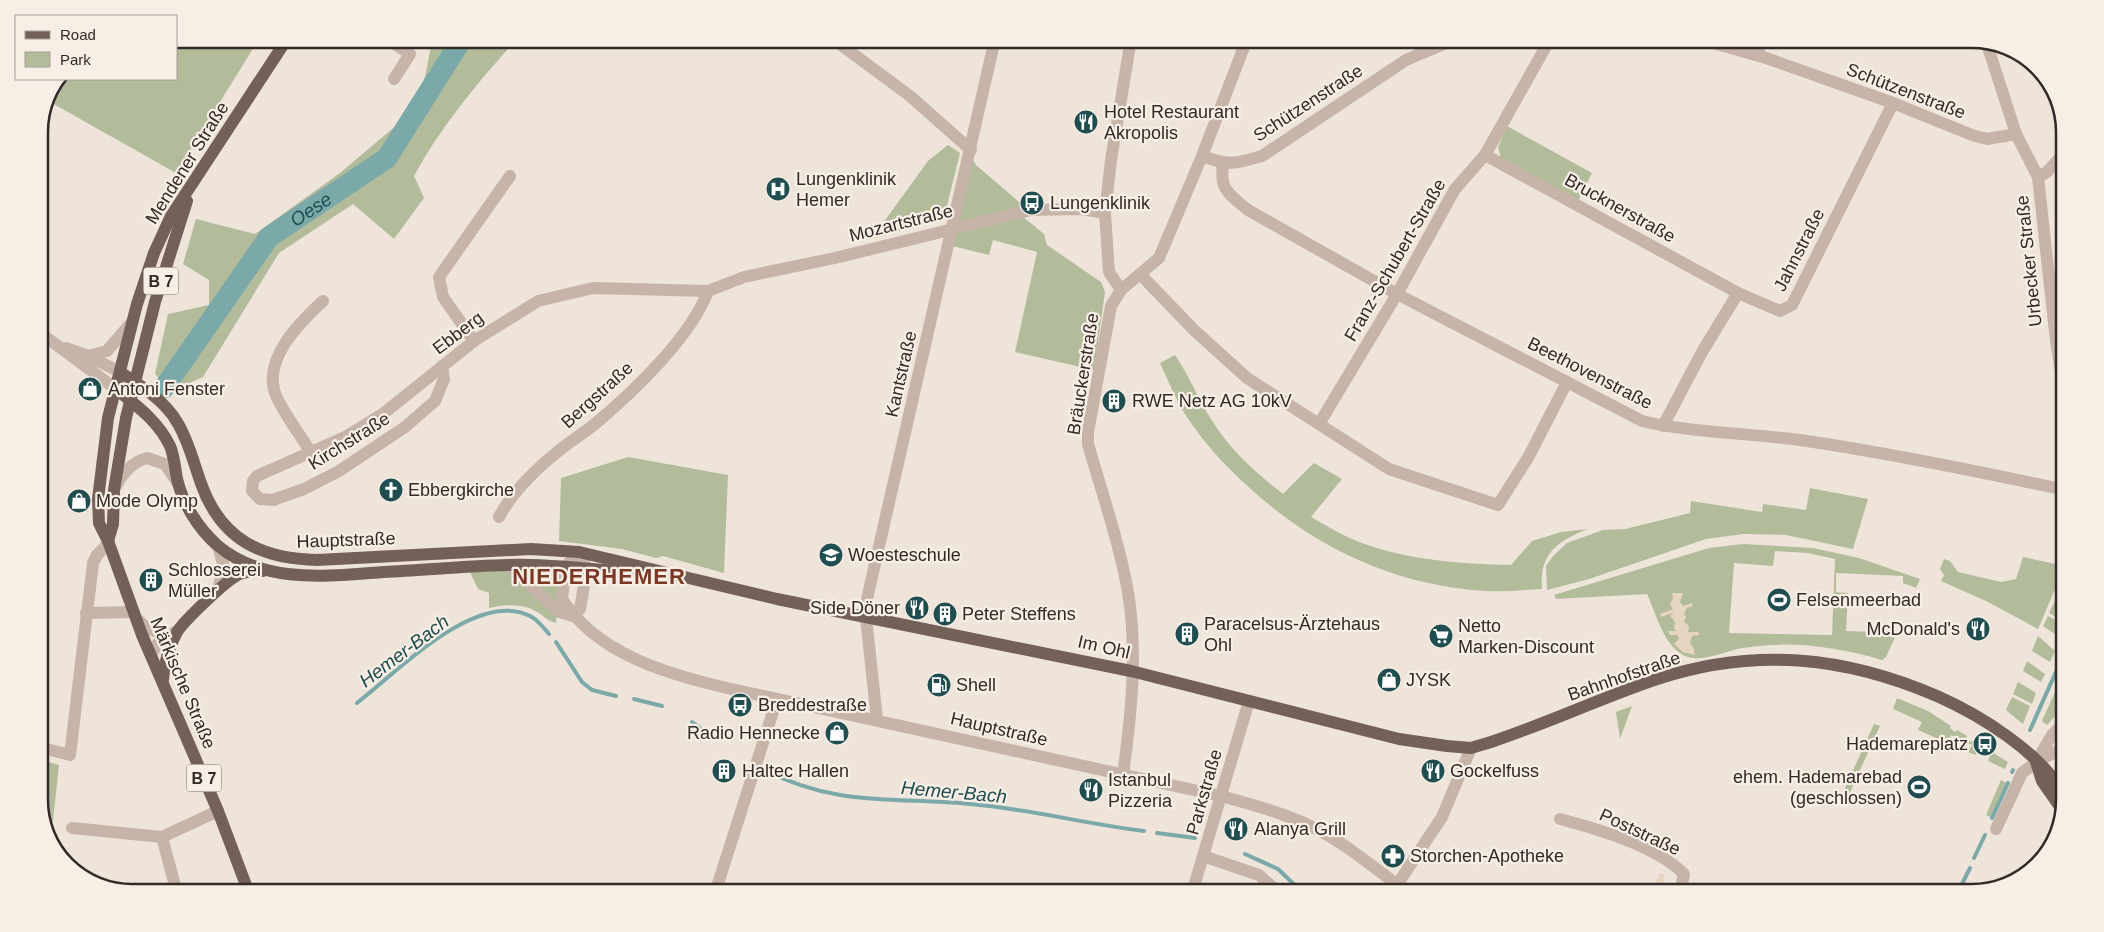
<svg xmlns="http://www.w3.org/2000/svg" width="2104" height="932" font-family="Helvetica,sans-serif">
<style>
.green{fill:#b2bc9b;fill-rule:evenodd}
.plaza{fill:#e6d5c1}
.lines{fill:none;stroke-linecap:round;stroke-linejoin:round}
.stream{stroke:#7ba8a9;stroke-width:4}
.river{stroke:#7ba8a9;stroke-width:21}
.minor{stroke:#c5b4a7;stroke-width:12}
.major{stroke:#736159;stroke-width:12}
.labels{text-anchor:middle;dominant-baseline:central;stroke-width:4.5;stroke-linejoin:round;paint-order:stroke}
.shield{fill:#f7eee5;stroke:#6d6560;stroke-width:1}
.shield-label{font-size:16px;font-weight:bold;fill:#322a27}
.street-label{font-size:18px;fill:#322a27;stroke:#f7eee5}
.poi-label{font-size:18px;fill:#322a27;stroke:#f7eee5;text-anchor:start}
.water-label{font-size:19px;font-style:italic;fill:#204e50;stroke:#f7eee5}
.district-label{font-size:22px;font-weight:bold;letter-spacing:1px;fill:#7a3927;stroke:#f7eee5}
.rim{fill:none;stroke:#322a27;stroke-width:2.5}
</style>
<rect width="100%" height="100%" fill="#efe4d9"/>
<g class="green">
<polygon points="176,39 259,39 176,173 50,102 60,79 176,79"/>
<path d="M435 39H517C479 81 441 126 414 176L424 198 394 239 353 204 279 253 203 377 171 391 155 374 168 314 209 305V280L183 264 196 219 255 234 340 173 398 124 424 82 431 46Z"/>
<polygon points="1068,39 1123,39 1121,48"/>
<polygon points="1507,126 1592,173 1578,201 1501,159 1498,147"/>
<polygon points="948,145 960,153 944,218 876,238 872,237 871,230 883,223 928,161"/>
<polygon points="971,157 976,165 1026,208 954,225"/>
<polygon points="1022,216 1044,234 1047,245 1101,282 1105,292 1094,370 1015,352 1037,252 993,240 989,255 952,246 954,230"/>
<path d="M1175 355C1189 375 1198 399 1211 419 1230 450 1255 472 1283 494L1314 463 1342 479 1311 517C1327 526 1345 537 1362 543 1408 560 1462 564 1511 565L1532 541 1561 532 1588 529C1557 541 1539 554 1542 589 1523 590 1504 592 1485 591 1401 586 1324 552 1261 498 1233 474 1205 446 1185 414 1175 398 1168 380 1160 363Z"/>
<polygon points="628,457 728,475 724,573 663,556 656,558 622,549 559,541 561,478"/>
<polygon points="1810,488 1868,499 1853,549 1786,535 1744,534 1706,539 1589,579 1547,590 1546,566 1553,556 1567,543 1603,530 1625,529 1690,513 1691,501 1762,512 1763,504 1806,510"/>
<path d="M1743 544 1813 548 1859 558 1920 579 1916 588 1903 583V576L1836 573V592L1848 593 1846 631 1897 633 1886 657 1882 660C1836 647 1790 640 1743 648 1724 651 1702 664 1683 655 1663 644 1656 613 1647 594L1556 599 1554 595 1709 548ZM1775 551 1808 553 1835 559 1832 635 1729 633 1734 563 1773 566Z"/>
<polygon points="2023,557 2065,566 2038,629 1988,602 1941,581 1944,575 1940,569 1944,559 1950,561 1958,572 2001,582 2016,579"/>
<path d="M560 569 556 623C548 621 546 618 539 613 524 603 506 604 489 608V593L478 589 470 572Z"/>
<polygon points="2056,598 2065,604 2065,622 2049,613"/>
<polygon points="2048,616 2065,625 2061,638 2043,626"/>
<polygon points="2038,636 2055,651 2050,662 2032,651"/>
<polygon points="2027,661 2045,674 2041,682 2023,671"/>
<polygon points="2018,682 2036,693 2032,704 2013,694"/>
<polygon points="2059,683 2065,689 2065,706 2047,725 2042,721"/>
<polygon points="2012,697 2030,706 2023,724 2006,710"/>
<polygon points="1897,698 1928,711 1951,726 1950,728 1955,732 1957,730 1967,736 1966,738 1971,742 1973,740 2008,762 2005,769 1988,761 1991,753 1980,748 1976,755 1968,752 1972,745 1951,735 1947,743 1918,730 1922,722 1893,709"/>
<polygon points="1632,706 1620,739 1616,712"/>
<polygon points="1874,724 1880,726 1846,801 1840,799"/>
<polygon points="39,759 59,765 51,840 39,807"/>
<polygon points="2001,780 2006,783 1991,817 1986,815"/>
</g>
<g class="plaza">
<polygon points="1672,593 1683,593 1680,602 1683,606 1692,603 1693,606 1687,608 1684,614 1686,617 1684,622 1689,626 1688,632 1698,632 1699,635 1692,636 1690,643 1693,647 1695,655 1683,652 1674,644 1679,639 1678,635 1670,635 1668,631 1677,631 1674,629 1675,622 1670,616 1673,613 1661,617 1660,614 1673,609 1670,605 1673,598"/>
<polygon points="1660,873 1664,874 1665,888 1663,893 1651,893"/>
</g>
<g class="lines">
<g class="stream">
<polyline points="556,642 582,682 592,690 616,696"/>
<polyline points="634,699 662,706"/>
<path d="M357 703C396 673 476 589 530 616 538 620 543 627 549 634"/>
<polyline points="692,722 704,731"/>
<polyline points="2030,730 2063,656"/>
<path d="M765 770C835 807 897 797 970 804 1029 809 1086 824 1144 831"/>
<polyline points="2012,772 2013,770"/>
<polyline points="1992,818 2008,783"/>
<polyline points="1157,833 1195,838"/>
<polyline points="1245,854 1278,869 1303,893"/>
<polyline points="1974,858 1985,835"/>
<polyline points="1962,884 1970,868"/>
</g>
<path class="river" id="s1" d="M164 388 269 237 387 158 462 39"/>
<g class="minor">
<polyline points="387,39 410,54 394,79"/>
<polyline points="833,39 910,96 971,150"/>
<polyline points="1699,39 1766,58 1893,103 1972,135 1987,139 2016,134"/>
<polyline points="1986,41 2016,134 2038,177 2056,341 2065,397"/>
<polyline points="1757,55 1762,39"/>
<polyline points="1485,155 1738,293"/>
<path d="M1202 156C1229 166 1235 164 1262 156L1406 60 1456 39"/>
<path d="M1223 164C1219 190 1230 195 1248 210L1397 294 1642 421C1693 433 1748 433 1800 440 1889 453 1977 471 2065 490"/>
<polyline points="2038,177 2047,172 2065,152"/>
<polyline points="1140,274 1194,330 1247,378 1389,469 1498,505 1529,456 1567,382"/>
<polyline points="1121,290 1109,272 1105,213 1111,160 1131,39"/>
<polyline points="39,332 116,389"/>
<polyline points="474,341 443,297 439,277 510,176"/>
<polyline points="66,348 88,356 120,372"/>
<polyline points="88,356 107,351 132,322"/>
<polyline points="442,366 444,379 435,401 405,427 339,471 304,489 273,500 260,499 252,491 253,481 257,476 345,437 384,413 474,341 538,301 593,288 708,291 744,277 835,258 1031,210 1081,209 1105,213"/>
<polyline points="1319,424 1397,294 1455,189 1485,155 1550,39"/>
<polyline points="1663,426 1702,352 1738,293 1780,311 1792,305 1893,103"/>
<path d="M311 453C301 435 286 417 277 398 260 362 298 324 323 301"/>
<path d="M115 488C122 474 131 462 147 458L165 464 177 482"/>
<path d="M499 517C513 491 538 467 561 449 572 440 584 433 595 424 633 392 691 337 708 291"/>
<polyline points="509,565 559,612 573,616"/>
<polyline points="218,589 224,567 218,546"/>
<polyline points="86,613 134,612"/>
<path d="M573 616 580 609 587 568 579 552 566 566 562 599C597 654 667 674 727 688L1221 796C1262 807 1306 819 1342 844 1365 859 1386 878 1410 893"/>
<polyline points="137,619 148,629 167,635"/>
<polyline points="151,655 158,643 178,630"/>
<polyline points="877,720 866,618 867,599 995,39"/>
<polyline points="39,747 70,755 93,563 97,555 109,543"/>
<polyline points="2036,762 2052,735 2065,722"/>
<path d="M1123 775C1131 716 1138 652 1128 592 1119 542 1102 493 1088 444V432L1111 306 1121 290 1159 258 1202 156 1247 39"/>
<path d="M1560 819C1598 829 1656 846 1684 874L1680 893"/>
<polyline points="72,828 162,837 218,811"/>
<polyline points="1996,829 2022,773 2036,762 2065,747"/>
<polyline points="162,837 177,893"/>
<polyline points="1203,856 1259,875 1279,893"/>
<polyline points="1397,885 1442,817 1471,748"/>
<polyline points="715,893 777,699"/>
<polyline points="1192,893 1249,701"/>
</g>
<g class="major">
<path d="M120 372C140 385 165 401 177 422 189 441 194 465 202 486 222 540 262 559 317 560L531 549 579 552 777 599 1131 671 1399 739 1447 746 1471 748 1491 742C1548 723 1601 698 1657 679 1754 647 1844 656 1937 696 1984 717 2035 750 2065 793"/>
<path d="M116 389C137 406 158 421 170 446 174 455 175 468 177 479 183 504 198 528 217 545 264 585 328 576 384 572 425 570 467 566 508 565 555 563 601 572 647 572"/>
<polyline points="108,541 113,524 114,490 126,418 155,302 187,201"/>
<path d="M163 680C164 663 169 647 177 632 184 621 227 579 240 574 246 571 255 571 263 571"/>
<polyline points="2036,762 2042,781 2063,811"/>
<polyline points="249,893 218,811 142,635 108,541 99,523 98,499 108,418 137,304 154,253 171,216 287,39"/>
</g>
</g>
<defs>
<symbol id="restaurant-disc" viewBox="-11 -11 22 22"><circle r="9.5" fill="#204e50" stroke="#f7eee5"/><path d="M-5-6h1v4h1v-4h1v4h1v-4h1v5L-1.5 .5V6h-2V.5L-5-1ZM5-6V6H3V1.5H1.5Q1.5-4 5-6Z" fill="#fff"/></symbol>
<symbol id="hospital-disc" viewBox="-11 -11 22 22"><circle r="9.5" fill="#204e50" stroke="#f7eee5"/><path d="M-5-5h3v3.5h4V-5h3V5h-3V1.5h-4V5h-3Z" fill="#fff"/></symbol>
<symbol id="bus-disc" viewBox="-11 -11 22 22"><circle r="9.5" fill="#204e50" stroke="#f7eee5"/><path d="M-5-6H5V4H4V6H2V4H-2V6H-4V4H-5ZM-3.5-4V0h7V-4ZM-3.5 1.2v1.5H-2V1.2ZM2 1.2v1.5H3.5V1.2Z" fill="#fff"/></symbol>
<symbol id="shop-disc" viewBox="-11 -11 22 22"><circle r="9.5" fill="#204e50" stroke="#f7eee5"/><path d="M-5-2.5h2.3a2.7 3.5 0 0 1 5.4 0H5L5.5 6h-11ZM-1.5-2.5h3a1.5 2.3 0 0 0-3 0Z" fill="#fff"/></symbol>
<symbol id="building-disc" viewBox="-11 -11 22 22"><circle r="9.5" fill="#204e50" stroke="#f7eee5"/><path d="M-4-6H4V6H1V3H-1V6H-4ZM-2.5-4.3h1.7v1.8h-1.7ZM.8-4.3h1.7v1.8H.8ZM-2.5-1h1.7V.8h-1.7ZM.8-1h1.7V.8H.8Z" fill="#fff"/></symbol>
<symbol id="church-disc" viewBox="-11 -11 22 22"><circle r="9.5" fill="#204e50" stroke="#f7eee5"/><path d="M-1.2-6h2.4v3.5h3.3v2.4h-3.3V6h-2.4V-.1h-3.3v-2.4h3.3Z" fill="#fff"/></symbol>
<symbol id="school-disc" viewBox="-11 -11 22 22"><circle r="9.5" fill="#204e50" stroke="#f7eee5"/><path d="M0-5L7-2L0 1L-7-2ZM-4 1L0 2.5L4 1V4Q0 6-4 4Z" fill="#fff"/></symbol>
<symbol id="stadium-disc" viewBox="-11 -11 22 22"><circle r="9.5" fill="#204e50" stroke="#f7eee5"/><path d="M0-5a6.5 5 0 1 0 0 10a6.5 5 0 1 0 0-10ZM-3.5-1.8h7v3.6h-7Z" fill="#fff"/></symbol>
<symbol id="supermarket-disc" viewBox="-11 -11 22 22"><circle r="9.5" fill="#204e50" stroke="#f7eee5"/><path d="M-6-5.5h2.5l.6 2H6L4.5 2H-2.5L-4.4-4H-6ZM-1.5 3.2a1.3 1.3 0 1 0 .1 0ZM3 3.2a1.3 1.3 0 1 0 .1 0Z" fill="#fff"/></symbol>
<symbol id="fuel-disc" viewBox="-11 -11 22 22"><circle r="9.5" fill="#204e50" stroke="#f7eee5"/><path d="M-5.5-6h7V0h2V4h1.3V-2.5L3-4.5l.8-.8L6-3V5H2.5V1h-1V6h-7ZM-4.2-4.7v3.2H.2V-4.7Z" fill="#fff"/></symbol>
<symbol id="pharmacy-disc" viewBox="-11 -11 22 22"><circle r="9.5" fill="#204e50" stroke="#f7eee5"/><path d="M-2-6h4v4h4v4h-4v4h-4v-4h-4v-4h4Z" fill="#fff"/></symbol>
</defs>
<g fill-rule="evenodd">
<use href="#restaurant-disc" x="1072" y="108" width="28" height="28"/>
<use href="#hospital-disc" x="764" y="175" width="28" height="28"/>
<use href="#bus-disc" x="1018" y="189" width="28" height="28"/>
<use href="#shop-disc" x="76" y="375" width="28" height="28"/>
<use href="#building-disc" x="1100" y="387" width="28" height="28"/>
<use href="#church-disc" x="377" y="476" width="28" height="28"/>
<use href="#shop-disc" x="65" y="487" width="28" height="28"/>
<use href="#school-disc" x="817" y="541" width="28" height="28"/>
<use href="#building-disc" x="137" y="566" width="28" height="28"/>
<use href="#stadium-disc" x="1765" y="586" width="28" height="28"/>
<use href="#restaurant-disc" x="903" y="594" width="28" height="28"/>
<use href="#building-disc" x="931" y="600" width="28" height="28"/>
<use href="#restaurant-disc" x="1964" y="615" width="28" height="28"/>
<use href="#building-disc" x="1173" y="620" width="28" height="28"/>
<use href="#supermarket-disc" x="1427" y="622" width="28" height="28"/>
<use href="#shop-disc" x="1375" y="666" width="28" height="28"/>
<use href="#fuel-disc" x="925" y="671" width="28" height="28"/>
<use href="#bus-disc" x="726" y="691" width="28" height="28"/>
<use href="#shop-disc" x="823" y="719" width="28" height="28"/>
<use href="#bus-disc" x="1971" y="730" width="28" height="28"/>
<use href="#building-disc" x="710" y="757" width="28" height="28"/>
<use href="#restaurant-disc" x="1419" y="757" width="28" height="28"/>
<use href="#stadium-disc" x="1905" y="773" width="28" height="28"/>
<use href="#restaurant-disc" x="1077" y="776" width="28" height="28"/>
<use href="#restaurant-disc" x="1222" y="815" width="28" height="28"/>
<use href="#pharmacy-disc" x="1379" y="842" width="28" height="28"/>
</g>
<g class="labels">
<g class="shield">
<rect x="143.5" y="267.5" width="35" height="27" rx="4"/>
<rect x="186.5" y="764.5" width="35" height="27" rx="4"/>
</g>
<g class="shield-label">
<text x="161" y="281">B 7</text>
<text x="204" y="778">B 7</text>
</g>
<g class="street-label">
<text transform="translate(1906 91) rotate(21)">Schützenstraße</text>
<text transform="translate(1308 103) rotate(-33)">Schützenstraße</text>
<text transform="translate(187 163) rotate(-58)">Mendener Straße</text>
<text transform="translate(1620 208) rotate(29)">Brucknerstraße</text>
<text transform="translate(901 223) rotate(-14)">Mozartstraße</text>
<text transform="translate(1799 250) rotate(-63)">Jahnstraße</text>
<text transform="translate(1395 260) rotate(-60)">Franz-Schubert-Straße</text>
<text transform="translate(2029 261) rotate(-96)">Urbecker Straße</text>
<text transform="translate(458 333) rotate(-37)">Ebberg</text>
<text transform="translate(1590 373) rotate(27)">Beethovenstraße</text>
<text transform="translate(901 374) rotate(-77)">Kantstraße</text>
<text transform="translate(1083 374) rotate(-81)">Bräuckerstraße</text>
<text transform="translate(597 395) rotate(-42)">Bergstraße</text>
<text transform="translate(349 441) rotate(-32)">Kirchstraße</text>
<text transform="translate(346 540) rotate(-2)">Hauptstraße</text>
<text transform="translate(1104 647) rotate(13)">Im Ohl</text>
<text transform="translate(1624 676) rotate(-19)">Bahnhofstraße</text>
<text transform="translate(183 683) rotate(67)">Märkische Straße</text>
<text transform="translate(999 729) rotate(13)">Hauptstraße</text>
<text transform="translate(1204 792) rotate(-74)">Parkstraße</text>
<text transform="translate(1640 832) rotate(25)">Poststraße</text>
</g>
<g class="poi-label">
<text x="1104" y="112">Hotel Restaurant<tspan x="1104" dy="21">Akropolis</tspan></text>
<text x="796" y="179">Lungenklinik<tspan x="796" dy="21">Hemer</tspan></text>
<text x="1050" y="203">Lungenklinik</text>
<text x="108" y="389">Antoni Fenster</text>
<text x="1132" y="401">RWE Netz AG 10kV</text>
<text x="408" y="490">Ebbergkirche</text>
<text x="96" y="501">Mode Olymp</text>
<text x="848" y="555">Woesteschule</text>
<text x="168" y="570">Schlosserei<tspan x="168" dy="21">Müller</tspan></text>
<text x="1796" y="600">Felsenmeerbad</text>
<text x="900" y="608" text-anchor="end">Side Döner</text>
<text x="962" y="614">Peter Steffens</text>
<text x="1204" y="624">Paracelsus-Ärztehaus<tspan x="1204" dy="21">Ohl</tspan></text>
<text x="1458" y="626">Netto<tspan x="1458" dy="21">Marken-Discount</tspan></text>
<text x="1960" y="629" text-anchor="end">McDonald's</text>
<text x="1406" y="680">JYSK</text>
<text x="956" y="685">Shell</text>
<text x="758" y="705">Breddestraße</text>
<text x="820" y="733" text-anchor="end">Radio Hennecke</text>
<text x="1968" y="744" text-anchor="end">Hademareplatz</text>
<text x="742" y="771">Haltec Hallen</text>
<text x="1450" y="771">Gockelfuss</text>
<text x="1902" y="777" text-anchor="end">ehem. Hademarebad<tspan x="1902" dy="21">(geschlossen)</tspan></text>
<text x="1108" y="780">Istanbul<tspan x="1108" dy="21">Pizzeria</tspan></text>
<text x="1254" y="829">Alanya Grill</text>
<text x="1410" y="856">Storchen-Apotheke</text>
</g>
<g class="water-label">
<text stroke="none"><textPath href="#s1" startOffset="234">Oese</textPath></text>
<text transform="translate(404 651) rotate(-37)">Hemer-Bach</text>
<text transform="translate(954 792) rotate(5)">Hemer-Bach</text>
</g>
<g class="district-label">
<text x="599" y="576">NIEDERHEMER</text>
</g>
</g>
<path d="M0 0H2104V932H0ZM132 48H1972A84 84 0 0 1 2056 132V800A84 84 0 0 1 1972 884H132A84 84 0 0 1 48 800V132A84 84 0 0 1 132 48Z" fill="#f7eee5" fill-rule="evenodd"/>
<path class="rim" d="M132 48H1972A84 84 0 0 1 2056 132V800A84 84 0 0 1 1972 884H132A84 84 0 0 1 48 800V132A84 84 0 0 1 132 48Z"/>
<rect x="15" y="15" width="162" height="65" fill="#f7eee5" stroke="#a8a099"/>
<rect x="25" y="31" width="25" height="8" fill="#736159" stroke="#a8a099"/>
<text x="60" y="40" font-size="15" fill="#322a27">Road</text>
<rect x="25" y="52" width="25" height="15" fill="#b2bc9b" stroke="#a8a099"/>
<text x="60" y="65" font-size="15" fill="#322a27">Park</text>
</svg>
